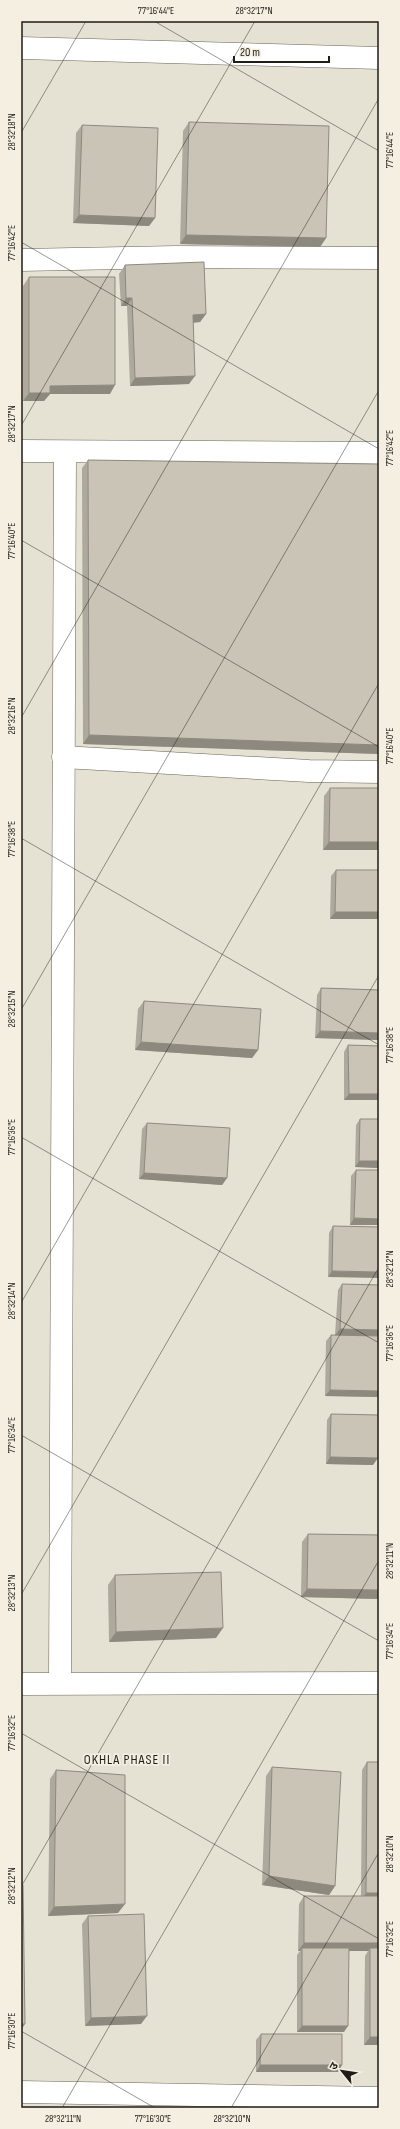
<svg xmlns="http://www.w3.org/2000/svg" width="400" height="2129" font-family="'Sofia Sans Condensed','Noto Sans Devanagari',sans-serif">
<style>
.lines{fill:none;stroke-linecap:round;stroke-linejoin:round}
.minor-casing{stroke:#676356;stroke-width:23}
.minor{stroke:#fff;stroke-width:22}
.wall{fill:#ada99c}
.shaded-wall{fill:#8d897f}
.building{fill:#c9c4b5;stroke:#8d897f}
.ticks{fill:none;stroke:#1e1d17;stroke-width:1;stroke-opacity:0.45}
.labels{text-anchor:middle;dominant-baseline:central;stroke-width:3.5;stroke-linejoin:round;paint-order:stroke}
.neighbourhood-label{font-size:14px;letter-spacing:1px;fill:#1e1d17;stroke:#f4efe0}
.neatline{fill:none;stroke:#1e1d17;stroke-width:1.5}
.ticks-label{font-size:10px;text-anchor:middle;fill:#1e1d17}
</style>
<rect width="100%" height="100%" fill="#e6e2d3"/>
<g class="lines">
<defs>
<g id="minor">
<polyline points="21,48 379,58"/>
<polyline points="21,260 176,257 379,258"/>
<polyline points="21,451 379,453"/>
<polyline points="63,757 309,771 379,772"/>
<polyline points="60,1683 65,452"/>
<polyline points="21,1684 379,1683"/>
<polyline points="21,2092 379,2098"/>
</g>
</defs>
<use href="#minor" class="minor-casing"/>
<use href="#minor" class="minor"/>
</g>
<g class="wall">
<polygon points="189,122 326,238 320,247 180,244 183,131"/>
<polygon points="82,125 155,218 149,226 73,223 76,133"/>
<polygon points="125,265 206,314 200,322 193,323 189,384 130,386 127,306 121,306 119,274"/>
<polygon points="29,277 110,394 50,394 44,401 23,401 23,286"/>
<polygon points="88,460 379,464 379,754 83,744 82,468"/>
<polygon points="330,788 379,788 379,850 323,850 324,796"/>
<polygon points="336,870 379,870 379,919 330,919 331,876"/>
<polygon points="321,988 379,990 379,1040 315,1038 317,995"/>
<polygon points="144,1001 258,1050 252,1058 135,1050 138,1009"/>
<polygon points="348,1045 379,1046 379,1100 344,1100 344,1052"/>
<polygon points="360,1119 379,1119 379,1168 355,1167 356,1125"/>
<polygon points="147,1123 227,1178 222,1185 139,1179 142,1129"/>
<polygon points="356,1170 379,1170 379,1225 350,1225 351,1176"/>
<polygon points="333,1226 379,1227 328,1277 329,1233"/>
<polygon points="342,1284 379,1285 379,1397 325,1396 326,1341 331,1335 335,1335 338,1290"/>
<polygon points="331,1414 373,1465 326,1464 327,1420"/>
<polygon points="308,1534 379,1535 379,1599 301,1597 302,1542"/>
<polygon points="115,1575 216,1638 109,1642 108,1585"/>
<polygon points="367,1762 379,1762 379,2045 364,2045 365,1956 368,1951 349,1951 344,2032 297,2032 297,1955 300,1951 298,1951 299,1904 304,1896 361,1896 362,1770"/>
<polygon points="272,1767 335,1886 329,1895 262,1885 266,1776"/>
<polygon points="56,1770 118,1913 48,1916 50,1779"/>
<polygon points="88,1916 141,2024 85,2026 82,1924"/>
<polygon points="261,2034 338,2072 256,2072 256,2040"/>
</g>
<g class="shaded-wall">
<polygon points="79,215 155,218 149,226 73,223"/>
<polygon points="186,235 326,238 320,247 180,244"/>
<polygon points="126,298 132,298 127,306 121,306"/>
<polygon points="206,314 200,322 187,323 193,315"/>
<polygon points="195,376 189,384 130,386 135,378"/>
<polygon points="115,385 110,394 50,394 44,401 23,401 29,393 50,386"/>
<polygon points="89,735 379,745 379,754 83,744"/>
<polygon points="329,842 379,842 379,850 323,850"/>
<polygon points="335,912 379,912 379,919 330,919"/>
<polygon points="320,1031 379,1033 379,1040 315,1038"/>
<polygon points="141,1042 258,1050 252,1058 135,1050"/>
<polygon points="349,1094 379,1094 379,1100 344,1100"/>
<polygon points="359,1161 379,1161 379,1168 355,1167"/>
<polygon points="144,1173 227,1178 222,1185 139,1179"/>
<polygon points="354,1218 379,1219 379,1225 350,1225"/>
<polygon points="332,1271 379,1272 379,1278 328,1277"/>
<polygon points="340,1329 379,1330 379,1337 335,1335"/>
<polygon points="330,1390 379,1391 379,1397 325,1396"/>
<polygon points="330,1457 378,1458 373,1465 326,1464"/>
<polygon points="307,1589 379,1590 379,1599 301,1597"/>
<polygon points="223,1628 216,1638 109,1642 116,1632"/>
<polygon points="269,1876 335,1886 329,1895 262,1885"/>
<polygon points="366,1893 379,1893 379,1901 361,1901"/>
<polygon points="125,1904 118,1913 48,1916 54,1907"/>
<polygon points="304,1943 379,1943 379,1951 370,1948 368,1951 302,1951 302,1948 300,1951 298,1951"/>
<polygon points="147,2016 141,2024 85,2026 91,2018"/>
<polygon points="21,2024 25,2024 21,2030"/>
<polygon points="302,2026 348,2026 344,2032 297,2032"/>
<polygon points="370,2037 379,2037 379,2045 364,2045"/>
<polygon points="260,2065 342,2065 338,2072 256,2072"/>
</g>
<g class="building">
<polygon points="189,122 329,126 326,238 186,235"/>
<polygon points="82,125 158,128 155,218 79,215"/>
<polygon points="204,262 206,314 193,315 195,376 135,378 132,298 126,298 125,265"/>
<polygon points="29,277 115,277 115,385 50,386 50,393 29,393"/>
<polygon points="88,460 379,464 379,745 89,735"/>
<polygon points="330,788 379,788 379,842 329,842"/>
<polygon points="336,870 379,870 379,912 335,912"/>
<polygon points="321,988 379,990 379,1033 320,1031"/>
<polygon points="144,1001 261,1009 258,1050 141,1042"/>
<polygon points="348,1045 379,1046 379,1094 349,1094"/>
<polygon points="360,1119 379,1119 379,1161 359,1161"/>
<polygon points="147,1123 230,1128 227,1178 144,1173"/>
<polygon points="356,1170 379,1170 379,1219 354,1218"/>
<polygon points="333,1226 379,1227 379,1272 332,1271"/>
<polygon points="342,1284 379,1285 379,1330 340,1329"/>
<polygon points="331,1335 379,1336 379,1391 330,1390"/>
<polygon points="331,1414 379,1415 378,1458 330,1457"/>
<polygon points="308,1534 379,1535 379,1590 307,1589"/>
<polygon points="221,1572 223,1628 116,1632 115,1575"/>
<polygon points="367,1762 379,1762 379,1893 366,1893"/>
<polygon points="272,1767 341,1772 335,1886 269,1876"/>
<polygon points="56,1770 125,1775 125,1904 54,1907"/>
<polygon points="21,1885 23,1885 25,2024 21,2024"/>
<rect x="304" y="1896" width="75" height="47"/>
<polygon points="144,1914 147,2016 91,2018 88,1916"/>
<polygon points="302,1948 349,1948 348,2026 302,2026"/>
<rect x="370" y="1948" width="9" height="89"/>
<polygon points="261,2034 342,2034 342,2065 260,2065"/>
</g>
<path class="ticks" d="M154 21 379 151M21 133 86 21M21 242 379 449M21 426 255 21M21 540 379 747M21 718 379 98M21 838 379 1045M21 1010 379 390M21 1137 379 1343M21 1303 379 683M21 1435 379 1641M21 1595 379 975M21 1733 379 1939M21 1887 379 1267M21 2031 155 2108M62 2108 379 1560M231 2108 379 1852"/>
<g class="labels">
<g class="neighbourhood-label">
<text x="127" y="1759">OKHLA PHASE II</text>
</g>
</g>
<rect width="400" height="2129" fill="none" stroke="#f4efe0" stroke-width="44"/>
<g transform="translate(342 2071) rotate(300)" stroke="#f4efe0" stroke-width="3" paint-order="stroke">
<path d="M0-3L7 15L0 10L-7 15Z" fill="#1e1d17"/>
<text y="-6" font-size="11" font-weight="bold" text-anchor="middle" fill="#1e1d17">उ</text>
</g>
<path d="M234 56v6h95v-6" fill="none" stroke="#1e1d17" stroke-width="2"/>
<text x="240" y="56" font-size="12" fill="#1e1d17" stroke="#f4efe0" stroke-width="3" paint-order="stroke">20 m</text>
<rect x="22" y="22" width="356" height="2085" class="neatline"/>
<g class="ticks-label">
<text x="156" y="14">77°16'44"E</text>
<text x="254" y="14">28°32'17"N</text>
<text transform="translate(11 132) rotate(-90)" y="4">28°32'18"N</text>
<text transform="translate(389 150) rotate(-90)" y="4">77°16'44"E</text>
<text transform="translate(11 243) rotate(-90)" y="4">77°16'42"E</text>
<text transform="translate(11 424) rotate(-90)" y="4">28°32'17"N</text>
<text transform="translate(389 448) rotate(-90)" y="4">77°16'42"E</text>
<text transform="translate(11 541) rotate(-90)" y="4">77°16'40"E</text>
<text transform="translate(11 716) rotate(-90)" y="4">28°32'16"N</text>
<text transform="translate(389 746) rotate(-90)" y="4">77°16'40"E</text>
<text transform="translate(11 839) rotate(-90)" y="4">77°16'38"E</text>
<text transform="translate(11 1009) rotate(-90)" y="4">28°32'15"N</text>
<text transform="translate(389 1045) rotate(-90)" y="4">77°16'38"E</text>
<text transform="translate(11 1137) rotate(-90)" y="4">77°16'36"E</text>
<text transform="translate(389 1269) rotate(-90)" y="4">28°32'12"N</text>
<text transform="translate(11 1301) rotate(-90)" y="4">28°32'14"N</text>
<text transform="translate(389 1343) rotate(-90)" y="4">77°16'36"E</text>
<text transform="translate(11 1435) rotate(-90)" y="4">77°16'34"E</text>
<text transform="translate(389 1561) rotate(-90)" y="4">28°32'11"N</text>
<text transform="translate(11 1593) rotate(-90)" y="4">28°32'13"N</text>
<text transform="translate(389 1641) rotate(-90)" y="4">77°16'34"E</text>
<text transform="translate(11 1733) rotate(-90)" y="4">77°16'32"E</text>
<text transform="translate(389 1854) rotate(-90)" y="4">28°32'10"N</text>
<text transform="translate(11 1886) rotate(-90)" y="4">28°32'12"N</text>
<text transform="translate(389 1939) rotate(-90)" y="4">77°16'32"E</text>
<text transform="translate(11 2031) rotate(-90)" y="4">77°16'30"E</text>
<text x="63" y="2122">28°32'11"N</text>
<text x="153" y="2122">77°16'30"E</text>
<text x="232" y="2122">28°32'10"N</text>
</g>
</svg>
